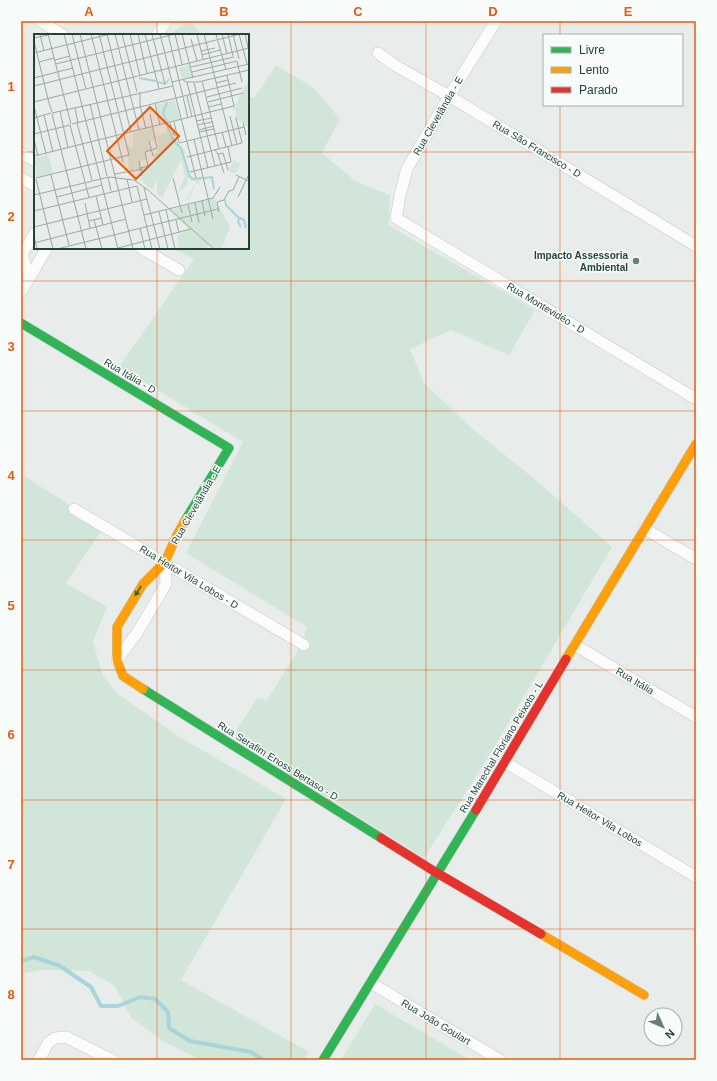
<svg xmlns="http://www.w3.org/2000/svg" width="717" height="1081" font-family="Helvetica,sans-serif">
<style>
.green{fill:#d1e6d8}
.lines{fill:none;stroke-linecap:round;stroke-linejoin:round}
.stream{stroke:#a9d4db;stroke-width:4}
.street-casing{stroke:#c5cac8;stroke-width:12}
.fast-casing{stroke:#c3cbc8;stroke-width:10}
.slow-casing{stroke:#c3cbc8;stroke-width:10}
.jam-casing{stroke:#c3cbc8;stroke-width:10}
.street{stroke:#fcfcfc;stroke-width:11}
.fast{stroke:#30b455;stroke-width:9}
.slow{stroke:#ff9f0a;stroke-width:9}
.jam{stroke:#e5322d;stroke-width:9}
.oneway{fill:#286442}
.grid{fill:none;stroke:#e8590c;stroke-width:1;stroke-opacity:0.55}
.poi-dot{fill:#697e78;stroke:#f7fbf9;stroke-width:1.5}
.labels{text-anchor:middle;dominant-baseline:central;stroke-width:3;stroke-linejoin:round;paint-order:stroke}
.street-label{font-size:10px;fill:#24423a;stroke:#f7fbf9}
.poi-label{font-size:10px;font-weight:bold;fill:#24423a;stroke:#f7fbf9;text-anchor:end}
.inset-river{fill:none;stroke:#a9d4db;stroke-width:2}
.inset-road{fill:none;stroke:#9aa9a4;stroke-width:1}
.view{fill:#e8590c;fill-opacity:0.15;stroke:#e8590c;stroke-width:2}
.inset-edge{fill:none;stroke:#24423a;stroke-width:2}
.neatline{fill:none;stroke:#e8590c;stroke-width:1.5}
.grid-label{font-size:13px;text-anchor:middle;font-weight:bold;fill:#e8590c}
</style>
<rect width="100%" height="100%" fill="#e8edeb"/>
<g class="green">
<polygon points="189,21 202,35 169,35"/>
<polygon points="276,65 314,88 340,119 322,153 355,181 390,195 389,225 410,238 535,310 509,355 451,330 410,349 424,383 467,424 538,482 612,547 484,764 424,858 232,737 257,698 267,700 297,652 307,627 186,553 243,442 119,367 194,259 171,248 248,248 248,96 254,98"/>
<polygon points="21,474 104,527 66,583 107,607 93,642 103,676 118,694 178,736 286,799 181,980 309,1052 304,1060 196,1060 195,1057 163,1041 131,1018 115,986 89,971 41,970 21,974"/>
<polygon points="375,1004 470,1060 341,1060"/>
</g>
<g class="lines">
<polyline class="stream" points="21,961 34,957 60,966 91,987 101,1006 118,1006 140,997 155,999 168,1012 169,1028 190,1041 251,1052 264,1060"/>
<defs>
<g id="street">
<polyline points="40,21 63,35"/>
<polyline points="496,21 449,96 407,169 400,195 396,218 696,399"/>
<polyline points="157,35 166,21"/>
<polyline points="378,53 396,66 449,96 696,246"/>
<polyline points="21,153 35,161"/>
<polyline points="21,178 35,186"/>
<polyline points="141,248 179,270"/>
<polyline points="29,278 22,254 35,233"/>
<polyline points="21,292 47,248"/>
<polyline points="74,509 304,645"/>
<polyline points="645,529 696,559"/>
<polyline points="575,645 696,717"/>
<polyline points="117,660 137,633 166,584 165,562"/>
<polyline points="505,762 696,877"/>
<polyline points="371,983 500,1060"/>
<polyline points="39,1060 48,1043 55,1038 66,1037 112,1060"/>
</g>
<g id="fast">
<polyline points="21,323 229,448 186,519"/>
<polyline points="143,689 381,838"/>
<polyline points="323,1060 476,810"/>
</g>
<g id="slow">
<polyline points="566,659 696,444"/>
<polyline points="143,689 123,676 117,660 117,627 143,584 165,562 177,535 186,519"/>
<polyline points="541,934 644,995"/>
</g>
<g id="jam">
<polyline points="476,810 566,659"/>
<polyline points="381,838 437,873 541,934"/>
</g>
</defs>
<use href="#street" class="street-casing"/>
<use href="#fast" class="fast-casing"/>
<use href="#slow" class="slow-casing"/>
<use href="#jam" class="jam-casing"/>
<use href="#street" class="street"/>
<use href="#fast" class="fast"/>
<use href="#slow" class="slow"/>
<use href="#jam" class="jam"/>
</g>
<defs><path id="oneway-solid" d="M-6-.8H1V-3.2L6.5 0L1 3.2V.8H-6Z"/></defs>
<use class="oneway" href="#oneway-solid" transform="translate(138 591) rotate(121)"/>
<path class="grid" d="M157 21V35M291 21V1060M426 21V1060M560 21V35M560 105V1060M21 152H35M248 152H696M157 248V1060M21 281H696M21 411H696M21 540H696M21 670H696M21 800H696M21 929H696"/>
<circle class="poi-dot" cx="636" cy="261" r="4"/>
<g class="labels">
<g class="street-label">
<text transform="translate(438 116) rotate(-60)">Rua Clevelândia - E</text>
<text transform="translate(537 149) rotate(31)">Rua São Francisco - D</text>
<text transform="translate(546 308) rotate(31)">Rua Montevidéo - D</text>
<text transform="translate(130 376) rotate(31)">Rua Itália - D</text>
<text transform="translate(196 505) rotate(-60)">Rua Clevelândia - E</text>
<text transform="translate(189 577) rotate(31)">Rua Heitor Vila Lobos - D</text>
<text transform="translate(635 681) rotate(31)">Rua Itália</text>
<text transform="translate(501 747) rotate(-59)">Rua Marechal Floriano Peixoto - L</text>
<text transform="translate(278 761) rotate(32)">Rua Serafim Enoss Bertaso - D</text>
<text transform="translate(600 819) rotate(31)">Rua Heitor Vila Lobos</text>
<text transform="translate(436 1022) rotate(31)">Rua João Goulart</text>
</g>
<g class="poi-label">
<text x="628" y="255">Impacto Assessoria<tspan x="628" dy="12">Ambiental</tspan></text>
</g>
</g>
<g transform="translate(34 34)">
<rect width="215" height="215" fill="#e8edeb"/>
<path d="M155 31 158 43 148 45 145 34ZM215 46V101H214L215 95 209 88 201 85 202 76H198ZM141 66 146 85 127 90 122 71ZM134 90 137 103 151 117 152 120 148 121 154 132 155 140 160 144 175 143 165 147 166 151 162 149 154 166 147 167 153 165 162 147H158L154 142 153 151 144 159 151 142 147 126 128 164 123 160V146L118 156 106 145 110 142 109 138H112L114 130H121L119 120 122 119 125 113 122 102 133 99 131 91ZM119 94 122 106 115 108 116 116 110 118 112 126 105 127 107 135 102 136 101 131 100 136 95 137 93 111 99 115V99ZM14 120 19 139 3 143 0 124ZM200 126 207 130 202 139H199L194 137ZM180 164 196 192 188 215H181L175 210 172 215H145L143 201 155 196 136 176Z" fill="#d1e6d8"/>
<path class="inset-river" d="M105 44 122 47M124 48 131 50 135 45M133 88 129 79 133 68M133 90 139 106 147 114 156 143 159 145 168 144M170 144 178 143 180 155M191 166 192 171 205 184 204 188 207 193M206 184 210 186 212 194"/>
<path class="inset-road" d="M6 0 10 17M14 0 37 90M30 0 84 215M38 0 52 55M46 0 99 215M57 0 89 128M73 0 97 98M81 0 105 96M88 0 103 58M96 0 106 42M104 0 113 40M111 0 125 55M118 0 131 50M126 0 162 144M134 0 154 84M141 0 148 30M148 0 159 44M163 0 169 25M170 0 198 112M182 0 192 36M188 0 193 20M194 0 199 22M199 0 205 25M205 0 213 30M211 0 215 18M0 4 14 1M157 5 163 27M0 7 14 65M167 17 181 14M0 19 76 0M168 21 186 16M21 26 36 22M203 27 208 48M5 28 20 24M22 30 141 0M157 33 200 23M158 38 203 27M0 44 39 34M149 46 152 48H164L215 36M168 47 185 115M138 48 215 30M153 48 174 134M160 49 181 132M182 49 194 46M0 52 206 0M106 58V71L112 95M153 62 158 83M173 63 208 54M14 65 18 78M0 68 215 14M174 68 209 59M56 70 73 142M121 70 126 91M0 72 12 120M175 73 187 70M41 74 44 89M26 77 34 114M18 79 139 52M18 80 52 215M116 80 123 114M10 81 19 118M196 82 203 111M0 84 17 79M162 87 178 84M140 88 145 109 210 93M209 88 212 101M43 89 58 146M136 89 140 101H143M38 90 202 49M36 91 51 148M163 91 179 88M165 96 180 92M165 98 180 95M188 98 192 113M0 100 36 91M0 105 4 122M160 105 179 185M115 107 119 122M181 116 184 120 189 119 194 136M184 120 190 139M0 122 200 72 193 41M153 123 208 109 202 84M105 127 108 142M107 134 114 132 111 118 123 114M156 138 197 128 194 113M81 140 109 135M17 141 35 211M202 141 215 147M74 143 77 157M2 144 95 121 65 0M139 144 148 179M2 145 19 215M93 145 98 168M51 149 55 163M103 152 118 215M110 154 126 215M0 161 75 143 100 146 114 156 180 215M62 162 69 191M23 163 68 151M204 163 215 140M168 167 171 182M51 169 56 194M161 169 165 189M154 171 158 188M132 176 141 215M0 177 103 152M125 178 134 215M185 178 183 168 190 166 195 157 199 156 205 143M110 181 179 164 186 153M60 186 68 215M142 186 145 199M55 187 67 184M0 193 113 165M106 194 111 215M95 197 184 175M0 202 3 215M0 209 92 185M84 214 157 195M23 215 96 197"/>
<path class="view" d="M116 73 145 102 102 145 73 117Z"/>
<rect width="215" height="215" class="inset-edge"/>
</g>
<rect width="717" height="1081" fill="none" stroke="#f7fbf9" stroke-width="44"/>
<rect x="543" y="34" width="140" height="72" fill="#f7fbf9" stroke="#a3b1ad"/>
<rect x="551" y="47" width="20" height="6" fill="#30b455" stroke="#a3b1ad"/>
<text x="579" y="54" font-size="12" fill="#24423a">Livre</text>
<rect x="551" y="67" width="20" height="6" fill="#ff9f0a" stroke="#a3b1ad"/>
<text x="579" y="74" font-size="12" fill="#24423a">Lento</text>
<rect x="551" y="87" width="20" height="6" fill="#e5322d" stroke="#a3b1ad"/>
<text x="579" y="94" font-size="12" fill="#24423a">Parado</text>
<g transform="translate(663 1027) rotate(135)"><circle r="19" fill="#f7fbf9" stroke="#a3b1ad"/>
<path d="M0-3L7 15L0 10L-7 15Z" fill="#697e78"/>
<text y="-6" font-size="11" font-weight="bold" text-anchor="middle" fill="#24423a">N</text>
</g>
<rect x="22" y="22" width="673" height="1037" class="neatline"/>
<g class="grid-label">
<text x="89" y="16">A</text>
<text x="224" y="16">B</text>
<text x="358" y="16">C</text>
<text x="493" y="16">D</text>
<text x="628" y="16">E</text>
<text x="11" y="91">1</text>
<text x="11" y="221">2</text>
<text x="11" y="351">3</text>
<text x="11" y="480">4</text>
<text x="11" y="610">5</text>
<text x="11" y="739">6</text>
<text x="11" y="869">7</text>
<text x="11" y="999">8</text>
</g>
</svg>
